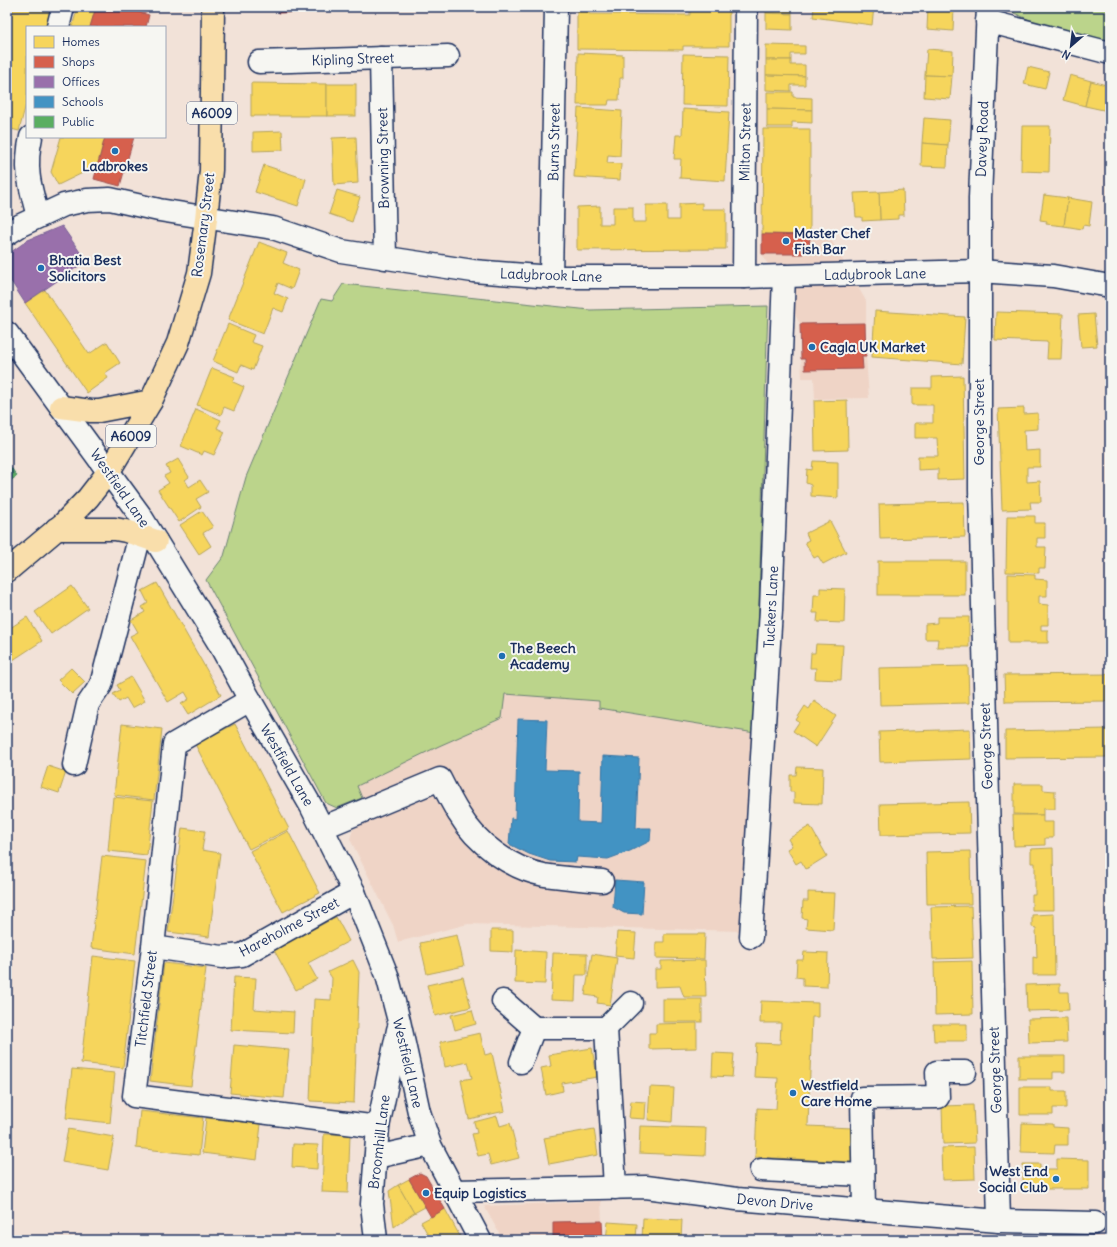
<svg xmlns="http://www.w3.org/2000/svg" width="1117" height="1247" font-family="Delius,sans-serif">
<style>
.built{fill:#efd4c6}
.green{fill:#bbd48b;stroke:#6b8274}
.homes{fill:#f6d55c;stroke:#b4a35d}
.shops{fill:#d6604d;stroke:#9e5152}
.offices{fill:#9970ab;stroke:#735c94}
.schools{fill:#4393c3;stroke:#3775a5}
.public{fill:#5aae61;stroke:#478860}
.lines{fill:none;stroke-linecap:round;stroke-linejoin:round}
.minor-casing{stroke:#1b2f5e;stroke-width:25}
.highway-casing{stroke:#1b2f5e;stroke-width:25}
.minor{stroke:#f6f6f2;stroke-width:22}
.highway{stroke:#f9deab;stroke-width:22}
.poi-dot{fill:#1f6fb2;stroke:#f6f6f2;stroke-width:1.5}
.labels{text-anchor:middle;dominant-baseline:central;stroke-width:4;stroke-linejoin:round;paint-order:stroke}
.shield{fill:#f6f6f2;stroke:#5d6b8a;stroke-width:1}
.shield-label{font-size:13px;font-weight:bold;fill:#1b2f5e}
.street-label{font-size:14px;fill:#1b2f5e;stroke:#f6f6f2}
.poi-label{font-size:14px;font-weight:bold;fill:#1b2f5e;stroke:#f6f6f2;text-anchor:start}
</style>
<rect width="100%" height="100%" fill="#f2e2d8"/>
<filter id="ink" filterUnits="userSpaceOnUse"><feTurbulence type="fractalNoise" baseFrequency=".025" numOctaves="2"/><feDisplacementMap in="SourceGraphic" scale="8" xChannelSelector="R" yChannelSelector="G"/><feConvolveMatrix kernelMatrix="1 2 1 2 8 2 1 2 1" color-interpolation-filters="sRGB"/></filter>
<g filter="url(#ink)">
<g class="built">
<polygon points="762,234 829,236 866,301 866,356 869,398 815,399 814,378 802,378 800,324 762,254"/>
<polygon points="343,284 590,310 768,306 755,733 743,931 468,924 398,942 393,925 350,839 353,829 372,819 362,798 337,808 326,803 206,580 224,556 246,477 321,299 332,301"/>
<polygon points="601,1201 603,1240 503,1240 484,1206"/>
</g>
<g class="green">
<polygon points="1009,7 1110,7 1110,42 1032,21 1014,13"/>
<polygon points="343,284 590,310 768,306 755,733 599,708 599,701 505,694 502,718 439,746 357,786 362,798 337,808 326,803 206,580 224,556 246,477 321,299 332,301"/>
</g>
<g class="homes">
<polygon points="13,7 51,7 46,27 27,27 27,100 19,131 7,128 7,31"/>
<polygon points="78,7 96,7 90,27 72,27"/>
<polygon points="577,7 589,7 589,14 690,15 690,7 729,7 729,46 683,46 683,50 577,49"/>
<polygon points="766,7 792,7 792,14 766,13"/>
<polygon points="814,7 874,7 872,25 813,17"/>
<polygon points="928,7 954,8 953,31 927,29"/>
<polygon points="766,13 792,14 792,30 766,29"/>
<polygon points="766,45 805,46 805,54 791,54 791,60 766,60"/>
<polygon points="927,49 953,51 952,76 925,75"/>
<polygon points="578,53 623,55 623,78 620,78 619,100 609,100 608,105 577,105"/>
<polygon points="683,54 729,55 728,106 682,105"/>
<polygon points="766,60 791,60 791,65 805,65 805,76 766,75"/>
<polygon points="1028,67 1049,72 1045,89 1024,84"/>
<polygon points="766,75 805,76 805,85 791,85 791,91 766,90"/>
<polygon points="925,75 952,76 950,99 924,97"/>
<polygon points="1070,75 1091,81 1085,106 1063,100"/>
<polygon points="1091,81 1110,86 1110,101 1108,111 1085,106"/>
<polygon points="251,83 327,84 327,116 251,116"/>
<rect x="327" y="84" width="29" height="32"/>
<polygon points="767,92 793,92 793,97 812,98 812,110 767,109"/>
<polygon points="578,108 622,111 620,156 608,155 607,163 621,164 620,180 574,177"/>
<polygon points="683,109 729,112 725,181 680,178 681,159 674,159 676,135 682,135"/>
<polygon points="767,109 812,110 812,123 792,122 792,127 767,127"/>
<polygon points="924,118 950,120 948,145 922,143"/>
<polygon points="1022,126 1050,126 1049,172 1021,171"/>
<polygon points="763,129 810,129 810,235 762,234"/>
<polygon points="282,131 283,150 253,151 253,132"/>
<polygon points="61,137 105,137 97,166 58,185 51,172"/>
<polygon points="356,137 358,183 334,185 332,138"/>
<polygon points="922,143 948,145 947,167 921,166"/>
<polygon points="264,165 306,179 298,206 255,192"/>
<polygon points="337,190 360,197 352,222 329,214"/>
<polygon points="903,190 904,215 898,215 898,219 880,220 879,192"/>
<polygon points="879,192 880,220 862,221 862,217 856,217 854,193"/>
<polygon points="1044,195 1068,198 1064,226 1046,224 1047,221 1040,220"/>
<polygon points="1068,198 1092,202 1089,226 1083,225 1082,229 1064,226"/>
<polygon points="702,203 702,209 726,209 726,249 577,250 577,207 600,206 600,224 613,224 613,207 633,207 633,222 646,222 646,205 667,205 667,220 679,220 679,204"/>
<polygon points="1108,204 1110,204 1110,229 1104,228"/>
<polygon points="259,242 287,253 283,263 299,270 292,289 278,283 274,293 288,299 283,312 273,308 263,334 228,320"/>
<polygon points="45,290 89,354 107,342 120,363 105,373 108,378 87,393 25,303"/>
<polygon points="875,311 965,317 962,364 872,357"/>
<polygon points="996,312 1063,314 1061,359 1047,359 1048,342 995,340"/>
<polygon points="1094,314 1097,346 1081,347 1078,315"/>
<polygon points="228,324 254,335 251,342 262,346 253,370 241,365 238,372 213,361"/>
<polygon points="212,368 235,377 233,382 244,387 234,411 224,407 221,415 197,405"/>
<polygon points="963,376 965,479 938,480 938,469 918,470 918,456 938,456 937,438 915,438 915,423 933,423 933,405 912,405 912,388 932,388 932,377"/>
<polygon points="847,400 848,450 815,451 814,401"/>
<polygon points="1024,408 1024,414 1038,413 1038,429 1024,430 1025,451 1040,450 1040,467 1027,467 1027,482 1040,481 1041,502 1030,502 1031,509 1002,510 998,409"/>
<polygon points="196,409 221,420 217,428 225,432 214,455 204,451 202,455 181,446"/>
<polygon points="178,459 189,477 185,480 189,487 200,480 208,492 196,499 201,507 179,522 158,490 169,483 164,476 170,473 166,466"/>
<polygon points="813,461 838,462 838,498 811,496 811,485 806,483 807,469 812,470"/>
<polygon points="964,502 965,537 880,539 879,504"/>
<polygon points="202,511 213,527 203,533 211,546 199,554 180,525"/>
<polygon points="1007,516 1035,516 1035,523 1045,523 1045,538 1037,538 1037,547 1046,547 1045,568 1039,568 1039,573 1006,572"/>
<polygon points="830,521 846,552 823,564 818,556 814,558 805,542 809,540 806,533"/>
<rect x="878" y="561" width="87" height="34"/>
<polygon points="1008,574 1035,575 1035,579 1047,580 1047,596 1039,596 1039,604 1048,605 1048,625 1041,625 1041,630 1048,630 1048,643 1008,643"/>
<polygon points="157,583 221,695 188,715 181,704 189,699 185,692 168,702 130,636 138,632 131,620 145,612 142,607 148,603 142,591"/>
<polygon points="72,586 88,608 51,634 35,612"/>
<polygon points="820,588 845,589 844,623 817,622 818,613 813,613 814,595 820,595"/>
<polygon points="27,617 42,641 7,664 7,630"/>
<polygon points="937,617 969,617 969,647 937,647 938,639 925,639 925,624 937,623"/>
<polygon points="816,644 843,645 841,680 815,679 816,668 810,668 811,653 815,653"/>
<polygon points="968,666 969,703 880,705 879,668"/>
<polygon points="71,668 85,682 72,694 58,680"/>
<polygon points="1109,674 1109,701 1005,702 1004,675"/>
<polygon points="131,677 145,701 132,708 126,698 119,702 113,694 120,690 117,685"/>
<polygon points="814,701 836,716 816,747 793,731 799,722 796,720 805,706 809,709"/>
<polygon points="122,724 162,729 154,800 114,795"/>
<polygon points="235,724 289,829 249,849 195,744"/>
<polygon points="970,729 971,759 880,762 879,732"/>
<polygon points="1107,729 1107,757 1005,758 1005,731"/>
<polygon points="48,766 66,772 59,793 41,787"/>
<polygon points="797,767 823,768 822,804 794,803 794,792 790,792 790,775 796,775"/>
<polygon points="1014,784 1043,784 1043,790 1055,791 1055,809 1043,809 1043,815 1014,814"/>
<polygon points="113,797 153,801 147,855 108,851"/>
<polygon points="969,802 970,833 881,835 880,804"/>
<polygon points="1013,815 1043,815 1043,822 1053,822 1053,838 1045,838 1045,845 1014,846"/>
<polygon points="810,826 827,856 806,869 801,861 796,864 787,849 792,846 788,839"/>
<polygon points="182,828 205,831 202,850 220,853 209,937 168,932"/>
<polygon points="288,831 320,893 283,912 250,851"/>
<polygon points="1053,848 1054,910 1032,910 1032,895 1035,895 1035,863 1031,863 1031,849"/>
<polygon points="970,851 971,904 927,904 926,852"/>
<polygon points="102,856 146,861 135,954 91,948"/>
<polygon points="808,892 835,893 833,930 806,928 807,919 802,918 803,901 808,901"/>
<polygon points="971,906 973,958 933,959 931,907"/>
<polygon points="1054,914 1055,975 1033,975 1033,957 1037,958 1036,928 1032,927 1032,915"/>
<polygon points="336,917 349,941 308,963 317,979 296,990 274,950"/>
<polygon points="491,930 513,930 513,952 491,951"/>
<polygon points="617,932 636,933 634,958 615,956"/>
<polygon points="664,934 705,934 704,959 656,958 656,942 664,942"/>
<polygon points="457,935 464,966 427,974 420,943"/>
<polygon points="516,950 546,952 545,984 515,983"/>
<polygon points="804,952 828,953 827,987 803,986 803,978 796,977 797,960 803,960"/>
<polygon points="553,953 587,954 587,975 576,975 575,1001 551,1000"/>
<polygon points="592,954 617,958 610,1005 597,1003 598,997 585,995"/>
<polygon points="93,956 135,961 123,1068 81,1063"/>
<polygon points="353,960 359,972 354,1103 310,1101 314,999 331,1000 332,978 328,972"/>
<polygon points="705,960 706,997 684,997 680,986 655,987 655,969 661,969 661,961"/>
<polygon points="972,961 973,1014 935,1015 934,962"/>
<polygon points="164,963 206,968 191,1086 150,1081"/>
<polygon points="234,977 256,978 254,1009 294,1012 293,1033 231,1030"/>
<polygon points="463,977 471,1007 435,1016 427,985"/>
<polygon points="1060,984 1060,992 1068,992 1069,1010 1027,1011 1026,985"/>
<rect x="663" y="999" width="39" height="23"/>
<polygon points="761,1001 818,1003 818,1017 812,1017 808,1126 852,1128 852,1162 755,1157 757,1108 776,1109 778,1078 754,1077 756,1043 780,1044 781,1023 760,1023"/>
<polygon points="472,1010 476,1024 455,1030 451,1015"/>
<polygon points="1066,1018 1067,1042 1029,1043 1028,1019"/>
<polygon points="697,1023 697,1048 649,1049 649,1033 656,1033 656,1024"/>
<polygon points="933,1024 967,1024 967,1041 934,1041"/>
<polygon points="480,1033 485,1055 492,1053 505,1111 469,1119 461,1080 472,1078 468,1062 445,1067 440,1042"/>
<polygon points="234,1045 289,1050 284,1098 230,1093"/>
<polygon points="592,1048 597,1077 562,1083 563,1091 546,1095 541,1068 551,1066 549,1055"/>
<polygon points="713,1053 734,1054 732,1077 712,1076"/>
<polygon points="1019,1056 1065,1056 1065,1072 1053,1072 1053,1079 1019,1079"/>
<polygon points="72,1069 115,1073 110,1123 66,1118"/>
<polygon points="650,1087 674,1088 672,1122 648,1120"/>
<polygon points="1020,1087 1052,1087 1052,1091 1066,1091 1066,1108 1053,1108 1053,1115 1020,1115"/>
<polygon points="631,1101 646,1102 645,1119 629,1118"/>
<polygon points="973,1105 975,1143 943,1144 942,1106"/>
<polygon points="140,1111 203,1118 199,1155 136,1148"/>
<polygon points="497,1116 500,1126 510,1123 519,1158 491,1165 488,1154 478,1156 472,1134 477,1133 474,1122"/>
<polygon points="206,1118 261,1124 257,1160 202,1153"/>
<polygon points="1022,1123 1053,1124 1053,1127 1068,1128 1068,1145 1055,1145 1054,1153 1021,1152"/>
<polygon points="640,1126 706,1128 705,1156 639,1153"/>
<polygon points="68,1129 114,1137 108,1170 62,1162"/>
<polygon points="594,1129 598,1155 549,1164 544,1138"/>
<polygon points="324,1134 350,1135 348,1193 322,1192"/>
<polygon points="293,1144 318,1145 317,1169 292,1167"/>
<polygon points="974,1147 975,1179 942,1180 941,1148"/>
<polygon points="1057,1159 1089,1160 1089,1189 1023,1189 1023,1164 1040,1164 1040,1169 1057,1169"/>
<polygon points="409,1179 425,1207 414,1213 398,1185"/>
<polygon points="398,1185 414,1213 394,1227 389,1191"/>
<polygon points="445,1209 462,1240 431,1240 421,1222"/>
<polygon points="643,1218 682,1220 681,1240 642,1240"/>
<polygon points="608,1222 637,1224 636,1240 606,1240"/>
<polygon points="690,1235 727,1237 727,1240 690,1240"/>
<polygon points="735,1238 786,1240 735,1240"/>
</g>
<g class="shops">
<polygon points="96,7 122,7 149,15 146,27 90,27"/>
<polygon points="279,7 318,7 318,11 279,13"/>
<polygon points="105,137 134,137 120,186 94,179"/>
<polygon points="762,234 810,235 809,248 803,248 803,254 762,254"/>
<polygon points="865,323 866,356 862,356 863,369 805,370 805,359 801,359 800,324"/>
<polygon points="420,1173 426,1176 445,1209 431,1217 409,1179"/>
<polygon points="602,1221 603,1240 553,1240 553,1222"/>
</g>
<polygon class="offices" points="62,226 86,261 25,303 7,275 7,255 28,240"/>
<g class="schools">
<polygon points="518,719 547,720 545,770 579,771 578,822 601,823 603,756 639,758 636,828 651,828 650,841 630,851 608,859 577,857 576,862 550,861 529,854 509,844 511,818 515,819"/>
<polygon points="615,880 644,882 642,914 624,913 613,907"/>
</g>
<polygon class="public" points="7,462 17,476 7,483"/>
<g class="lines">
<defs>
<g id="minor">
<polyline points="988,7 980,198 980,490 999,1221"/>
<polyline points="987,21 1110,53"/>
<polyline points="58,27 63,7"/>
<polyline points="381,58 385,258"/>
<polyline points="259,62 448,56"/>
<path d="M31 137C24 168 30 187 38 216"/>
<polyline points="7,234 21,225 64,205 87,200 110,199 159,210 273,228 341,251 473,271 551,277 744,277 979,271 1053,276 1110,286"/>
<polyline points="551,277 556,7"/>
<polyline points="744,277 746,7"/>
<polyline points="7,333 140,515 220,645 250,700 311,806 354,892 387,975 399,1021 419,1112 430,1145 480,1240"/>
<polyline points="250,700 174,744 153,947 134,1096 378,1127"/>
<polyline points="74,765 88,704 101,685 140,535"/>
<path d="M322 828 440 779C446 791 452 803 459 814 476 843 511 869 544 875 563 878 583 879 602 881"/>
<polyline points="751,937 771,610 784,276"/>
<polyline points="153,947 222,957 242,955 354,892"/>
<polyline points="503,1001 534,1028 521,1062"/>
<polyline points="534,1028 606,1028 615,1188"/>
<polyline points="606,1028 631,1003"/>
<polyline points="376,1157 430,1145"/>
<polyline points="761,1170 863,1175"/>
<polyline points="455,1191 646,1187 737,1199 864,1210 999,1221 1095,1223"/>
<polyline points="864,1210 862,1098 938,1097 937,1072 965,1072"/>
<polyline points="376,1240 372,1204 378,1127 398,1030"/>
</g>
<g id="highway">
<polyline points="61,407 91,411 99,411 151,401"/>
<polyline points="56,529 115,529 126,531 156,541"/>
<polyline points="7,571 64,523 88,498 109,471 151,401 178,343 199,273 206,219 211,170 213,7"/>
</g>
</defs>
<use href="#minor" class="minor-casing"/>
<use href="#highway" class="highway-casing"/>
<use href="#minor" class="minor"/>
<use href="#highway" class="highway"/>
</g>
</g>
<g class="poi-dot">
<circle cx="115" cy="151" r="4"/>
<circle cx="786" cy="241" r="4"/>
<circle cx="41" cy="268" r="4"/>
<circle cx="812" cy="347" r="4"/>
<circle cx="502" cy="656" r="4"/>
<circle cx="793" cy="1093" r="4"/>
<circle cx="1056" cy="1179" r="4"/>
<circle cx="426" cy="1193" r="4"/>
</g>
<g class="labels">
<g class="shield">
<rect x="187" y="102" width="50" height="22" rx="3"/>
<rect x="106" y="425" width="50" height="22" rx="3"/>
</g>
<g class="shield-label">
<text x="212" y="113">A6009</text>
<text x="131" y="436">A6009</text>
</g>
<g class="street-label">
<text transform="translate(353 59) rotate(-2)">Kipling Street</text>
<text transform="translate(982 139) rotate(-88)">Davey Road</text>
<text transform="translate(554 142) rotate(-89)">Burns Street</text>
<text transform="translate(745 142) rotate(-89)">Milton Street</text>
<text transform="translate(383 158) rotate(-91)">Browning Street</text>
<text transform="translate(203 225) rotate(-83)">Rosemary Street</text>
<text transform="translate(875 274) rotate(-1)">Ladybrook Lane</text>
<text transform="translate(551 275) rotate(2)">Ladybrook Lane</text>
<text transform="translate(979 422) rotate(-90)">George Street</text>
<text transform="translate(120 488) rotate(55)">Westfield Lane</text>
<text transform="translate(771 607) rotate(-87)">Tuckers Lane</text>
<text transform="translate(986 746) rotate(-92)">George Street</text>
<text transform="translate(287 765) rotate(60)">Westfield Lane</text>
<text transform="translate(289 927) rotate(-28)">Hareholme Street</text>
<text transform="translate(146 999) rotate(-83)">Titchfield Street</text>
<text transform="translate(408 1063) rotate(77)">Westfield Lane</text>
<text transform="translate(995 1070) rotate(-92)">George Street</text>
<text transform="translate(379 1142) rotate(-83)">Broomhill Lane</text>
<text transform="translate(775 1202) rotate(5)">Devon Drive</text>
</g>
<g class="poi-label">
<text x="115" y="166" text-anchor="middle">Ladbrokes</text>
<text x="794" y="233">Master Chef<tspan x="794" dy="16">Fish Bar</tspan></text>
<text x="49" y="260">Bhatia Best<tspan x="49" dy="16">Solicitors</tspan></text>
<text x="820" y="347">Cagla UK Market</text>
<text x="510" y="648">The Beech<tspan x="510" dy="16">Academy</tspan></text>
<text x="801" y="1085">Westfield<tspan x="801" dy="16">Care Home</tspan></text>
<text x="1048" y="1171" text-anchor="end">West End<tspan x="1048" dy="16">Social Club</tspan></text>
<text x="434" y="1193">Equip Logistics</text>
</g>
</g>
<rect width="1117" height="1247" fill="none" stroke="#f6f6f2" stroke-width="24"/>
<rect x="12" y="12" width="1093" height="1223" fill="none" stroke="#1b2f5e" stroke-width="1.5" filter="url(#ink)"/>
<rect x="26" y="26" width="140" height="112" fill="#f6f6f2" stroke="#9ea6b7"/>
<rect x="34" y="36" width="20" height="12" fill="#f6d55c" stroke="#9ea6b7"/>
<text x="62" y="46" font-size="12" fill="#1b2f5e">Homes</text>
<rect x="34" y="56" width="20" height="12" fill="#d6604d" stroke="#9ea6b7"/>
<text x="62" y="66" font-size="12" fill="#1b2f5e">Shops</text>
<rect x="34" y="76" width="20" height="12" fill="#9970ab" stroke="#9ea6b7"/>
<text x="62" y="86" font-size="12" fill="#1b2f5e">Offices</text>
<rect x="34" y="96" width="20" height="12" fill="#4393c3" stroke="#9ea6b7"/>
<text x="62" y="106" font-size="12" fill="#1b2f5e">Schools</text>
<rect x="34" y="116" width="20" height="12" fill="#5aae61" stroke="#9ea6b7"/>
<text x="62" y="126" font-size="12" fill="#1b2f5e">Public</text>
<g transform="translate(1071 46) rotate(208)" stroke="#f6f6f2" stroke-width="3" paint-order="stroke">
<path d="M0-3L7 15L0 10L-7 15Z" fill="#1b2f5e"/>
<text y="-6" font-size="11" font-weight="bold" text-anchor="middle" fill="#1b2f5e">N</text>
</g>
</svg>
